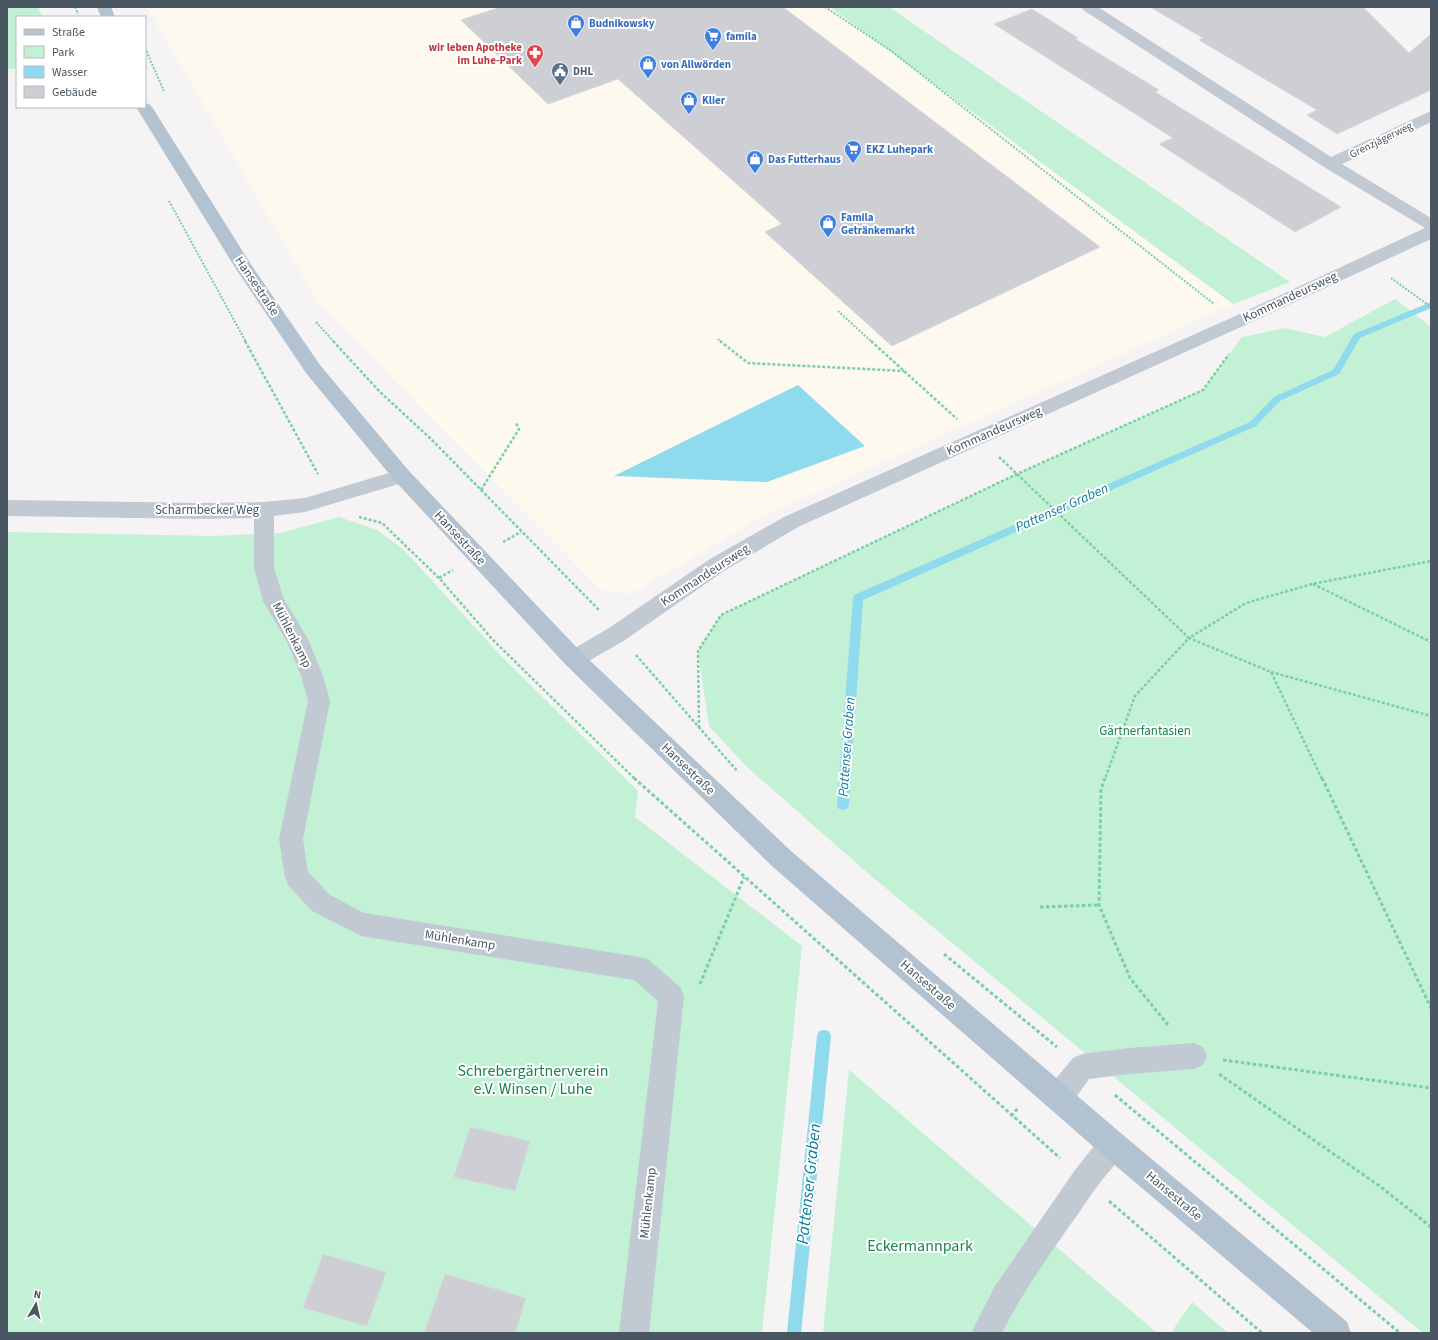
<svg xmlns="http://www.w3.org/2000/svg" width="1438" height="1340" font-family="'Source Sans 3',sans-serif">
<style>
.commercial{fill:#fdf9ef}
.green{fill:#c3f1d5}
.water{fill:#90daee}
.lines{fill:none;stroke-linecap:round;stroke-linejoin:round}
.stream{fill:#90daee;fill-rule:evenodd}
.building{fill:#cdcfd5;stroke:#d7d9de}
.path-far2{stroke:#7ad0a6;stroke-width:2;stroke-dasharray:2 1.5;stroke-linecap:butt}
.path-far1{stroke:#7ad0a6;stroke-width:2.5;stroke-dasharray:3 2;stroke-linecap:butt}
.path{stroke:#7ad0a6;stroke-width:3;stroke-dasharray:3.5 2.5;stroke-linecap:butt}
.minor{fill:#c1cad2;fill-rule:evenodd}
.major{fill:#b3c2d1;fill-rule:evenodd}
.labels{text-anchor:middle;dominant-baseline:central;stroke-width:4;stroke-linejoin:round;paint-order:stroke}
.far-shop-label{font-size:11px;font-weight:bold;fill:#366cbe;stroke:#fff;text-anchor:start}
.far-health-label{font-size:11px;font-weight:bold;fill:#be3a42;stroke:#fff;text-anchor:end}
.far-service-label{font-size:11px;font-weight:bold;fill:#4e5e75;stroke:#fff;text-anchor:start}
.far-street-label{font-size:11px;fill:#4a5661;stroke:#fff}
.street-label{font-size:13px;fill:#4a5661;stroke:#fff}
.park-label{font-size:13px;fill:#17864f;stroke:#fff}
.water-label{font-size:14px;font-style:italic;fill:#0c7c9b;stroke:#fff}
.near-park-label{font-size:16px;fill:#17864f;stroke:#fff}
.near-water-label{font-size:17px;font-style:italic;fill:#0c7c9b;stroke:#fff}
</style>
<rect width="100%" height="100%" fill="#f5f3f3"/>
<polygon class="commercial" points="147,7 830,7 1233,304 762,517 631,594 601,590 319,304"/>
<g class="green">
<polygon points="7,7 38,7 43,17 17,17 17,69 7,69"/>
<polygon points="830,7 889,7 1290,282 1233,304"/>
<polygon points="1395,299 1431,327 1431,1333 1423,1333 870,875 747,767 709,726 698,651 721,615 1017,474 1203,390 1242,337 1285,328 1325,337"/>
<polygon points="339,517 377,530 404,550 502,657 638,791 635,817 802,946 762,1333 7,1333 7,532 213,536 281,533"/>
<polygon points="849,1070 1157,1333 823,1333"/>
<polygon points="1192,1302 1228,1333 1171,1333"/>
</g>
<polygon class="water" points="798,385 865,446 767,482 614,476"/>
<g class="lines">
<g class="stream">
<polygon points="1431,302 1431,308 1360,338 1339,374 1280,401 1256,426 863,600 849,805 847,809 843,810 839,809 837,805 853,598 854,595 1250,422 1274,397 1333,370 1354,334"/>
<polygon points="824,1030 829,1031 831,1036 801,1333 787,1333 817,1036 819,1031"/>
</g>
</g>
<g class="building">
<polygon points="501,7 783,7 1100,247 892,346 765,232 782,224 618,79 548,104 461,20"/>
<polygon points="1150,7 1363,7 1409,53 1431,34 1431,90 1337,134 1307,115 1317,110 1199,40 1203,38"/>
<polygon points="1032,9 1078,38 1075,39 1159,90 1155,92 1341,207 1295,232 1159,144 1173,138 994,24"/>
<polygon points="470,1127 530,1141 515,1191 454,1177"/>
<polygon points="323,1254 386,1272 367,1326 303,1308"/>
<polygon points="445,1274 526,1298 515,1333 424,1333"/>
</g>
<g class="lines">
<g class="path-far2">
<polyline points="75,7 78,14"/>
<polyline points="825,7 890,50 1214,304"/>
<polyline points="145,48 164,91"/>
<polyline points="169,201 246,342"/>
<polyline points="1391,278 1431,307"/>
<polyline points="838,311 872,342"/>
<polyline points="316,322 334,342"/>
<polyline points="718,339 721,342"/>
</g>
<g class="path-far1">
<polyline points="245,341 318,474"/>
<polyline points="333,341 380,392 431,439 600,611"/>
<polyline points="720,341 748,363 904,371"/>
<polyline points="871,341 957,419"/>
<polyline points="999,457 1189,638 1135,696 1105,779"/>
<polyline points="481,490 519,429 516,423"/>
<polyline points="359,517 382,523 439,578 493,640 635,779"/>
<polyline points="503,542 521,532"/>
<polyline points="439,578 453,570"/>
<polyline points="1313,584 1431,642"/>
<polyline points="636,655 738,772"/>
<polyline points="1271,672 1431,716"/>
<polyline points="699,728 698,651 721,615 1017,474 1203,390 1229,354"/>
<polyline points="1322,779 1271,672 1189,638 1246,603 1312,584 1431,561"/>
</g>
<g class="path">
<polyline points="634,778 1060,1158"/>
<polyline points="1105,778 1101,789 1099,905 1130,978 1168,1025"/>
<polyline points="1322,778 1431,1008"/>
<polyline points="1040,907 1099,905"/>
<polyline points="944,954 1057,1047"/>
<polyline points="700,984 744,877"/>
<polyline points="1223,1060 1431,1088"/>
<polyline points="1219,1074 1381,1187 1431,1227"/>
<polyline points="1115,1095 1400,1333"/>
<polyline points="1011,1116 1019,1107"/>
<polyline points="1109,1201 1262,1333"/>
</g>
<g class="minor">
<polygon points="1081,7 1098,7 1331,157 1431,111 1431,122 1342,164 1431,218 1431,239 1243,326 798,527 724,571 625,640 582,665 574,668 566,665 563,659 566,653 609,628 710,559 784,517 1231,318 1425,228 1324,167 1083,10"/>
<polygon points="402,469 409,471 412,476 409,481 305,512 274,516 274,568 284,599 308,639 323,676 330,701 303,839 308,872 330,895 364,913 640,957 649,960 680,987 684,996 649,1333 619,1333 658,1001 634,980 361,936 312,911 288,885 285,877 279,839 308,701 301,676 287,642 263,601 254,568 254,518 200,519 7,516 7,500 200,503 264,502 305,498"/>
<polygon points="1194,1043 1203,1047 1207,1056 1203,1065 1194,1069 1129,1074 1089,1079 1069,1107 1059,1111 1049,1107 1045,1097 1049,1087 1073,1058 1082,1054 1129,1048"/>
<path d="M1113 1131 1123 1135 1127 1145C1119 1163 1104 1176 1093 1192 1062 1238 1027 1283 1002 1333H971L995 1286 1075 1170 1103 1135Z"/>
</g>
<g class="major">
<polygon points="97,7 111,7 115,17 101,17"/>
<polygon points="145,103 149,104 152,107 252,266 320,365 409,471 582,653 791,851 1123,1135 1347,1322 1351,1333 1313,1333 1103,1155 773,867 566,665 395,481 306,373 236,269 136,107 145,107"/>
</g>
</g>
<defs>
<symbol id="shop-pin" viewBox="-11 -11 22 30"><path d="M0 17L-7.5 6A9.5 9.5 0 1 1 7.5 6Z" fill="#3f7fe0" stroke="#fff"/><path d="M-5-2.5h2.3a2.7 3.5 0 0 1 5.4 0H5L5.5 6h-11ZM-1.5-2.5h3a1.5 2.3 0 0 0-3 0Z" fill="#fff"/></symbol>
<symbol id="supermarket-pin" viewBox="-11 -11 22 30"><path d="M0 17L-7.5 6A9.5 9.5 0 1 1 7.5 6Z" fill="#3f7fe0" stroke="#fff"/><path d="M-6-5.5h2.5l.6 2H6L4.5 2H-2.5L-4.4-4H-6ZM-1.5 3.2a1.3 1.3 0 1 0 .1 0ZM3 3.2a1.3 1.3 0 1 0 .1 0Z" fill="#fff"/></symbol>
<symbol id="pharmacy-pin" viewBox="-11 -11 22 30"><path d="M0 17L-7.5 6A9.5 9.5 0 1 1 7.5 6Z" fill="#e0444e" stroke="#fff"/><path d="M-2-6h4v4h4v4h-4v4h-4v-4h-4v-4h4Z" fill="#fff"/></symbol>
<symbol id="civic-pin" viewBox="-11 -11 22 30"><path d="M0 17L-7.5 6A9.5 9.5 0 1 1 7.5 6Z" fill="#5c6f8a" stroke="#fff"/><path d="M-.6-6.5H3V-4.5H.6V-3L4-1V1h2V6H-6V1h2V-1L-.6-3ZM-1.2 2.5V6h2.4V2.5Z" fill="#fff"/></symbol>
</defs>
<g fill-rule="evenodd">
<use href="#shop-pin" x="566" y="13" width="20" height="27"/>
<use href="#supermarket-pin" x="703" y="26" width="20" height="27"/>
<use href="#pharmacy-pin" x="525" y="43" width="20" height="27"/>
<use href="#shop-pin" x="638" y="54" width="20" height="27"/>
<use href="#civic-pin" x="550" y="61" width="20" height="27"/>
<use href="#shop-pin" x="679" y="90" width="20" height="27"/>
<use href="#supermarket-pin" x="843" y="139" width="20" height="27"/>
<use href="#shop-pin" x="745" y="149" width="20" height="27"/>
<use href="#shop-pin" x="818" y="213" width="20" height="27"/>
</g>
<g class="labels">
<g class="far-shop-label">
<text x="589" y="23">Budnikowsky</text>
<text x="726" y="36">famila</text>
<text x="661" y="64">von Allwörden</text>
<text x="702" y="100">Klier</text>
<text x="866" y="149">EKZ Luhepark</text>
<text x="768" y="159">Das Futterhaus</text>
<text x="841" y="217">Famila<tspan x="841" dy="13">Getränkemarkt</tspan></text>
</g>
<g class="far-health-label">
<text x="522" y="47">wir leben Apotheke<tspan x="522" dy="13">im Luhe-Park</tspan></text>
</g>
<g class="far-service-label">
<text x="573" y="71">DHL</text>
</g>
<g class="far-street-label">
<text transform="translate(1381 140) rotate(-26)">Grenzjägerweg</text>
</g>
<g class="street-label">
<text transform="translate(257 286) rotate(56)">Hansestraße</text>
<text transform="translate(1290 297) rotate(-25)">Kommandeursweg</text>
<text transform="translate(994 431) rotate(-24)">Kommandeursweg</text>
<text x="207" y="510">Scharmbecker Weg</text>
<text transform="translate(460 538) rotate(47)">Hansestraße</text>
<text transform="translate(705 575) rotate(-33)">Kommandeursweg</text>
<text transform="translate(292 635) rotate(63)">Mühlenkamp</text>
<text transform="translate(688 769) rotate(44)">Hansestraße</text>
<text transform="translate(460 940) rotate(9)">Mühlenkamp</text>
<text transform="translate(928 985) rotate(41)">Hansestraße</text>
<text transform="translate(1174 1196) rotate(40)">Hansestraße</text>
<text transform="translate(648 1203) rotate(-84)">Mühlenkamp</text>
</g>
<g class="park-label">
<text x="1145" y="731">Gärtnerfantasien</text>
</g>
<g class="water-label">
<text transform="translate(1062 508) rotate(-24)">Pattenser Graben</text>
<text transform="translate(847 747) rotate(-86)">Pattenser Graben</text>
</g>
<g class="near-park-label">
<text x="533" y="1071">Schrebergärtnerverein<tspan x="533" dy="18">e.V. Winsen / Luhe</tspan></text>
<text x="920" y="1246">Eckermannpark</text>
</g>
<g class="near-water-label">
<text transform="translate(809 1184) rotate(-84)">Pattenser Graben</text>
</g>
</g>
<rect width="1438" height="1340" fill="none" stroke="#4a5661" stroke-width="16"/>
<rect x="16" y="16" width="130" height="92" fill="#ffffff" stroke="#b7bbc0"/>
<rect x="24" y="29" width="20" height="6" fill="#b3c2d1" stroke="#b7bbc0"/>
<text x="52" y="36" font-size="12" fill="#4a5661">Straße</text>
<rect x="24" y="46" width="20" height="12" fill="#c3f1d5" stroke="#b7bbc0"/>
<text x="52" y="56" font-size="12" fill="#4a5661">Park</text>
<rect x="24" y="66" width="20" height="12" fill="#90daee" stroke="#b7bbc0"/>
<text x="52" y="76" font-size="12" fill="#4a5661">Wasser</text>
<rect x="24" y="86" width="20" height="12" fill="#cdcfd5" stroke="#b7bbc0"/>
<text x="52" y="96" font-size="12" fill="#4a5661">Gebäude</text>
<g transform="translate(36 1304) rotate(9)" stroke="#ffffff" stroke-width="3" paint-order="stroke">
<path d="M0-3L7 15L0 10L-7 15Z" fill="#4a5661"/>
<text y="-6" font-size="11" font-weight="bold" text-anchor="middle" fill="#4a5661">N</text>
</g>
</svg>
